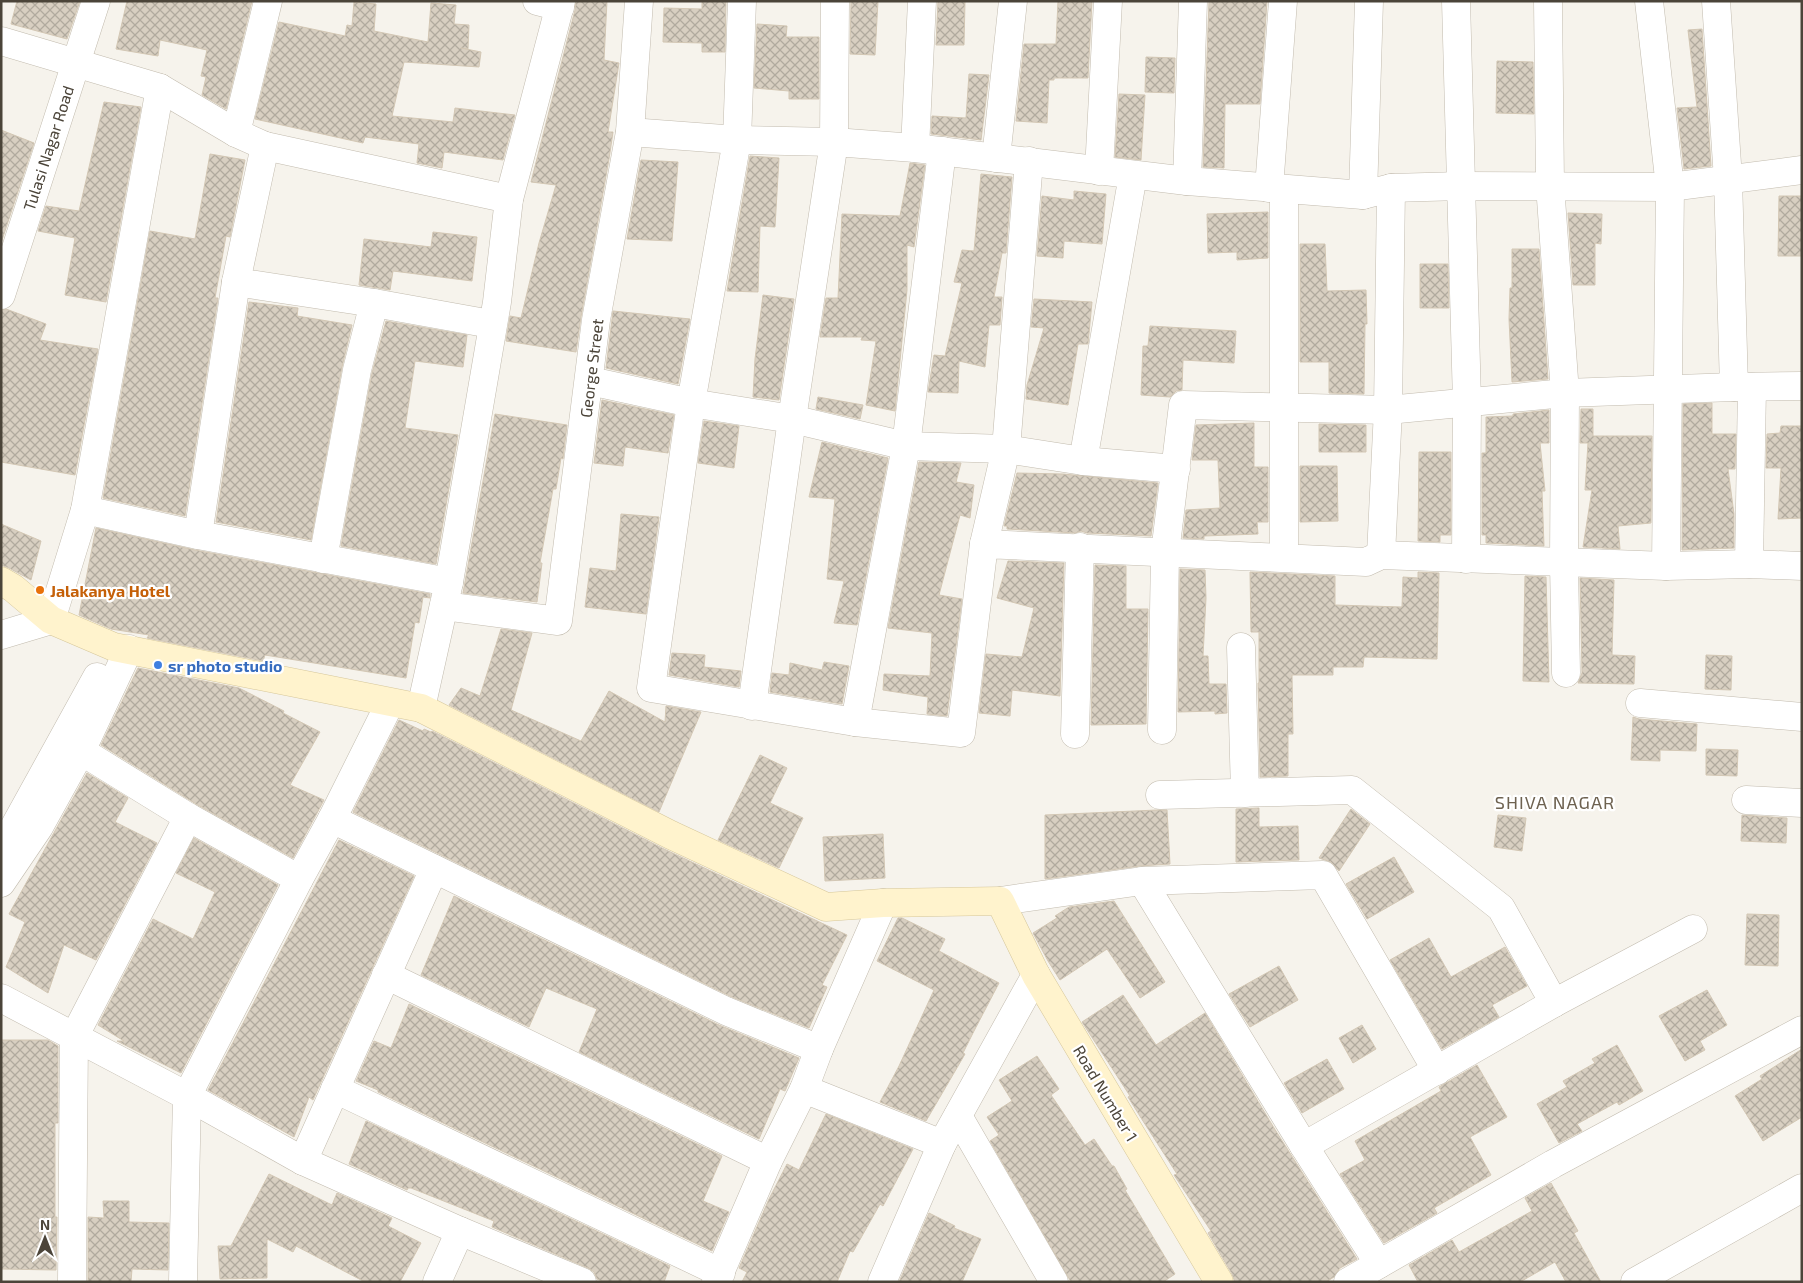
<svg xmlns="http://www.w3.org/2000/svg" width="1803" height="1283" font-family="'Exo 2',sans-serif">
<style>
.building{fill:url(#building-cross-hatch);stroke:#d3c7b4}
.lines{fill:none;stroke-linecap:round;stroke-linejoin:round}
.street-casing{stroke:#c2bbae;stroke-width:29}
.secondary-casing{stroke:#d6c79b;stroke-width:29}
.street{stroke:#fff;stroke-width:28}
.secondary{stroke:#fff3cd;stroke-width:28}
.food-dot{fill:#e8710a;stroke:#fff;stroke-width:2}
.shop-dot{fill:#3f7fe0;stroke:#fff;stroke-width:2}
.labels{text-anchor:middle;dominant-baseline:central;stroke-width:4.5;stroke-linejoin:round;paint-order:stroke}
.street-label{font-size:16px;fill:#4b4439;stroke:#fff}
.food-label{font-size:16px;font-weight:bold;fill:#c56008;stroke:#fff;text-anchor:start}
.shop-label{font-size:16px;font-weight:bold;fill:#366cbe;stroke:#fff;text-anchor:start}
.neighbourhood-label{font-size:18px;letter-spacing:1px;fill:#6e6250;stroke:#fff}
</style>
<defs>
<pattern id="building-cross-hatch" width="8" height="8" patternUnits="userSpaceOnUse" patternTransform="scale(1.25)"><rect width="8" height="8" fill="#d8cfc1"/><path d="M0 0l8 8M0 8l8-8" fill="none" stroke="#b1aa9e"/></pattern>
</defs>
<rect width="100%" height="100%" fill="#f6f3ec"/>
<g class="building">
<polygon points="17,1 80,1 67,39 11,24"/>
<polygon points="127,1 252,1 226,109 202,95 206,77 201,76 207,50 160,40 158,56 116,49"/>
<polygon points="576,1 607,1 604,60 619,63 608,132 613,132 609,159 581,317 576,352 506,341 510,316 521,318 539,243 556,185 531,182 575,10"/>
<polygon points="702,1 726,1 725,52 702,52 702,43 663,42 664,8 702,9"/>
<polygon points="851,1 878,1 875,55 850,54"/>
<polygon points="938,1 965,1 964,45 936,45"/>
<polygon points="1058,1 1092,1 1088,78 1054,78 1054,80 1049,80 1047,123 1016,121 1024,44 1056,44"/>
<polygon points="1209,1 1267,1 1260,104 1225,104 1224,168 1203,167"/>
<polygon points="354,2 376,4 374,31 428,42 431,3 456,5 454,24 469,25 468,49 461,48 481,52 479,67 404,62 392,116 453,122 455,108 515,115 503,160 444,152 442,168 417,163 419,144 365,137 363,143 255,119 279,22 345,36 347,25 352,26"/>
<polygon points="757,24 787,26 786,37 819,37 819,99 789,99 789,91 754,88"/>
<polygon points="1702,29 1711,166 1684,169 1677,108 1697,107 1688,30"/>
<polygon points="1146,57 1175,58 1174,93 1145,92"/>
<polygon points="1497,61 1533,62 1534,114 1496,113"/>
<polygon points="969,74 989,75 981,140 931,134 932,116 966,118"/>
<polygon points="1119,94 1145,95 1141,160 1115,157"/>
<polygon points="104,102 141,107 106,302 65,295 75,238 38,231 46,206 79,211"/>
<polygon points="1,130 34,143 1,243"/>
<polygon points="210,154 245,160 230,237 226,236 215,298 218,298 185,516 103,498 150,231 195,239"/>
<polygon points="750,156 779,158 775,227 760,226 758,292 727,291"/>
<polygon points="641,160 678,162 672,241 627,239"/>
<polygon points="910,163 925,165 914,247 907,245 907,290 895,411 866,405 876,341 861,340 862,337 820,337 826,298 838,298 842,214 900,216"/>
<polygon points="981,174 1012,177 1006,253 1002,253 994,297 1002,297 1000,325 989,325 985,367 959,361 958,393 928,392 934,355 945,356 962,283 954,282 962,250 974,251"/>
<polygon points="1074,191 1106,194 1102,244 1064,241 1063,258 1037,256 1042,196 1074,200"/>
<polygon points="1779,196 1802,196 1802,256 1778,256"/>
<polygon points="1268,212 1268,258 1237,260 1237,252 1208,253 1207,214"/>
<polygon points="1568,213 1602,214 1601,244 1595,243 1595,285 1573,285"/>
<polygon points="433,232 477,237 472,281 393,271 390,290 359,285 364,239 431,247"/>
<polygon points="1300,244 1325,244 1327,291 1366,290 1367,324 1365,324 1364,394 1329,393 1329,362 1300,362"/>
<polygon points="1512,249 1539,249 1548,379 1512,382 1509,319 1510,288 1512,288"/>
<polygon points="1420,264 1448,264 1449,308 1420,308"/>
<polygon points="763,295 794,299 779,400 753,397 755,359"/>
<polygon points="1034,299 1092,302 1088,344 1078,344 1068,405 1026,399 1027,385 1044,328 1031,327"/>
<polygon points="249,302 298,308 297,316 352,325 342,367 311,540 216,522"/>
<polygon points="6,309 46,324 40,340 98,349 75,475 1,462 1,310"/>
<polygon points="613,311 690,319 678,384 606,368"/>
<polygon points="386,321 467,335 463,367 415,361 405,428 458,435 436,564 341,546 372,373"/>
<polygon points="1150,326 1236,331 1234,363 1183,360 1182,390 1176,391 1170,397 1141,395 1143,346 1148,346"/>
<polygon points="818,397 863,405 860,419 816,409"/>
<polygon points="602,400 674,415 668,453 625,447 623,466 594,463"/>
<polygon points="1712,403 1712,434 1736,434 1735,469 1728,469 1734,514 1734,548 1682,550 1683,404"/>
<polygon points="1581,409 1593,409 1593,436 1652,436 1651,523 1618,526 1620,549 1583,547 1592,490 1585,490 1588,443 1580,443"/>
<polygon points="1549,410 1549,443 1540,443 1545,491 1542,491 1544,546 1486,543 1486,535 1482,535 1482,453 1486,453 1486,417 1513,416 1513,414"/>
<polygon points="495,414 567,425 563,459 561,458 556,489 553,489 540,563 542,563 537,602 463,593"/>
<polygon points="704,421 739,426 734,468 698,463"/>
<polygon points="1254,423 1254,467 1268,467 1268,522 1257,522 1258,534 1204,536 1204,539 1183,538 1186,510 1220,508 1218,460 1192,460 1196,425"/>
<polygon points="1319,424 1366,425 1366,452 1319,452"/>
<polygon points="1781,426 1802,426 1802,518 1778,519 1781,468 1766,468 1767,434 1780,433"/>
<polygon points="822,442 888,458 857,625 834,623 844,581 827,579 835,499 809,497"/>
<polygon points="1419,452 1451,452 1451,535 1440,535 1440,542 1418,541"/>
<polygon points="919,462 961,463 956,482 974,485 970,518 960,515 939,595 962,599 947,716 927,714 928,697 883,690 884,674 930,676 932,633 888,628"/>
<polygon points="1300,466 1337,466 1338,521 1300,522"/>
<polygon points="1017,473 1063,474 1158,483 1151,536 1087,533 1081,531 1075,533 1007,529 1007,526 1004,526"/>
<polygon points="621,514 659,517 646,614 585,607 590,568 616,571"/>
<polygon points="1,524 41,541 31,580 9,568 1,565"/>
<polygon points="96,528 195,550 430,594 430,598 423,597 419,623 415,622 406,678 265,655 263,661 147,638 149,635 111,629 79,615"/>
<polygon points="1008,561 1064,563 1060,696 1012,690 1010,716 979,713 986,654 1022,657 1034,608 997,598"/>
<polygon points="1095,565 1126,566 1126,609 1148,609 1146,724 1091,725"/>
<polygon points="1180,569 1205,570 1206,598 1203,656 1208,656 1209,684 1226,684 1227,713 1215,714 1215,711 1178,712"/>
<polygon points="1250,572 1335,576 1335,605 1402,607 1403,577 1418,578 1418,572 1439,573 1437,659 1364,657 1363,667 1333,667 1333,675 1292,675 1293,734 1288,734 1288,776 1260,777 1258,683 1259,683 1259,632 1251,632"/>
<polygon points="1525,576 1546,577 1549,682 1523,681"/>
<polygon points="1580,578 1614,580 1612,655 1635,656 1634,684 1578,683 1582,673"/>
<polygon points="501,629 532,633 511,710 581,741 609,691 665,722 666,706 701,712 659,812 449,705 461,688 480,696"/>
<polygon points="672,653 705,655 704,667 741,671 739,687 669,675"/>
<polygon points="1706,655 1732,656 1731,690 1705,689"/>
<polygon points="824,662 849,666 842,704 770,692 772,673 789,675 790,663 822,670"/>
<polygon points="138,668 239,688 284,711 283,713 320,732 290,785 324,800 293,858 196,804 101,745"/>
<polygon points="1633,717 1639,719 1697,724 1696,751 1660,750 1660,761 1631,760"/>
<polygon points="399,720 423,731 424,729 431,732 432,731 664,849 847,935 822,985 827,987 809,1028 732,997 353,812"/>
<polygon points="1706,749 1738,750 1737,776 1706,775"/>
<polygon points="760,755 787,768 770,803 803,818 779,868 718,840"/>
<polygon points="87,773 128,798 115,822 157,843 96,960 64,945 48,993 6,967 25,922 9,914"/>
<polygon points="1259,808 1259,827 1298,826 1299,860 1236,862 1236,809"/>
<polygon points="1351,809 1370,824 1339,871 1331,862 1319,858"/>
<polygon points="1157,810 1167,810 1170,864 1140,866 1045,879 1045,815"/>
<polygon points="1498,815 1526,818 1522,851 1494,847"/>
<polygon points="1742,815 1787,818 1786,843 1741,841"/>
<polygon points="883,834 885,878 825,881 823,837"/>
<polygon points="194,838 278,885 181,1073 117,1041 124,1041 98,1025 153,919 193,939 215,892 176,873"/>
<polygon points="339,840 414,876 313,1100 309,1097 294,1137 208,1090"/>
<polygon points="1394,857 1414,892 1367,919 1346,884"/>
<polygon points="454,896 719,1025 799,1058 785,1091 780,1089 759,1139 579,1052 597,1009 546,988 529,1027 421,975"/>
<polygon points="1114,901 1165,982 1140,998 1107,949 1060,980 1048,961 1033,933 1057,918 1055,916 1069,907"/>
<polygon points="1747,914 1779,915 1778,966 1745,965"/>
<polygon points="898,918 902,918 945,939 939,951 999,983 974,1031 963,1053 965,1054 926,1121 880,1102 899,1066 934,990 877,961"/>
<polygon points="1429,938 1451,977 1505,947 1527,986 1492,1005 1499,1017 1442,1049 1390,960"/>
<polygon points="1279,966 1298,1000 1250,1027 1229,994"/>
<polygon points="1707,990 1727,1025 1700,1041 1705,1050 1685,1061 1659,1016"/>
<polygon points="1123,995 1156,1045 1205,1013 1274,1128 1357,1259 1340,1268 1334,1277 1326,1282 1235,1282 1232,1274 1208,1233 1211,1231 1174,1175 1177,1174 1143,1121 1128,1097 1130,1096 1082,1022"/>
<polygon points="409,1004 722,1156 703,1201 729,1212 712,1251 378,1092 378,1090 356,1081 374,1041 391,1048"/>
<polygon points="1362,1025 1376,1049 1353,1063 1339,1038"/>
<polygon points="1,1040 48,1040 58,1046 58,1123 55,1123 55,1217 57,1217 56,1270 1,1269"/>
<polygon points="1617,1045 1643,1091 1619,1105 1617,1102 1577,1124 1582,1131 1559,1143 1537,1104 1567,1087 1563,1081 1595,1063 1592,1059"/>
<polygon points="1802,1049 1802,1117 1763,1141 1735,1096 1762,1079 1760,1076"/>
<polygon points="1037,1056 1059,1089 1051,1095 1085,1145 1094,1139 1112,1166 1114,1166 1127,1189 1125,1190 1175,1274 1163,1282 1071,1282 990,1141 999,1135 987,1117 1012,1101 999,1080"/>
<polygon points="1327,1059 1344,1089 1302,1113 1284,1083"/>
<polygon points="1477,1065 1507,1117 1470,1137 1491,1175 1434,1208 1437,1213 1384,1243 1340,1174 1365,1160 1355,1141 1441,1091 1439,1087"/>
<polygon points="826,1114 913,1149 883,1206 880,1204 853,1252 850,1251 837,1282 742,1282 747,1272 739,1268 769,1199 787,1164 799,1170"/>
<polygon points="366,1121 670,1266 664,1282 604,1282 597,1279 594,1272 588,1268 492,1227 494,1221 411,1188 408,1188 407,1190 349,1164"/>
<polygon points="269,1174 332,1205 337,1193 392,1218 388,1226 421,1243 400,1282 365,1282 296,1246 293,1252 267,1239 267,1278 220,1279 218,1246 231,1246"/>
<polygon points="1551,1183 1578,1231 1574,1233 1601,1282 1566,1282 1555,1262 1520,1282 1418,1282 1409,1265 1452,1240 1459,1252 1532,1211 1525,1198"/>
<polygon points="103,1201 129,1201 129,1222 169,1223 168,1270 132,1269 131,1282 88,1282 88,1217 104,1218"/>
<polygon points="929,1213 955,1226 954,1228 981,1239 962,1282 899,1282"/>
</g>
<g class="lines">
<defs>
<g id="street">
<polyline points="537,1 560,7"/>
<polyline points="742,1 737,140 691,403 651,688 855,722 961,733 984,544 1366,562 1381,555 1666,566 1749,564 1802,566"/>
<polyline points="1456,1 1467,402 1466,559"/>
<polyline points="1548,1 1550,185 1565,393 1564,563 1566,673"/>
<polyline points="1649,1 1670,187 1666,566"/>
<polyline points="1716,1 1728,179 1734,387"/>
<polyline points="1,41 160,88 236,133 265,146"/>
<polyline points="630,132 737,140 834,142 915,148 1187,181 1363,195 1391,188 1461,186 1670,187 1802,170"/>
<polyline points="236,133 268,1"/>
<polyline points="915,148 922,1"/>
<polyline points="996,158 1013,1"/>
<polyline points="1099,171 1108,1"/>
<polyline points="1187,181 1193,1"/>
<polyline points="1269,188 1283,1"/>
<polyline points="1363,195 1369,1"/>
<polyline points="236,282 374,303 491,324"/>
<polyline points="1,295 96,1"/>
<polyline points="590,381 691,403 792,419 906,446 1006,449 1083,461 1176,469"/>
<polyline points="1083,461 1133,175"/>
<polyline points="85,510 198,535 449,582"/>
<polyline points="198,535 236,282 265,146 509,199"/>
<polyline points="984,544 1006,449 1029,161"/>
<polyline points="1381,555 1388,410 1391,188"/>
<polyline points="1284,557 1284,190"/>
<polyline points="323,559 357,370 374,303"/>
<polyline points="1749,564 1752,387"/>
<polyline points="444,606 558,621 596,320 630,132 639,1"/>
<polyline points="1,635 51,620 85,510 160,88"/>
<polyline points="1241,647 1245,793"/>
<polyline points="1640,703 1802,717"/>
<polyline points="752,706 792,419 834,142 835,1"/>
<polyline points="421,708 449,582 497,302 509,199 561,1"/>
<polyline points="855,722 906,446 942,151"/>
<polyline points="1162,730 1165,553 1183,405 1388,410 1565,393 1734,387 1802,386"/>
<polyline points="1075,734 1080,547"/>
<polyline points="81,751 188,817 299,879"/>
<polyline points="1160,795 1352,790 1501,908 1554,1003"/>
<polyline points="1746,800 1802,803"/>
<polyline points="332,819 726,1011 819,1049"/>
<polyline points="1,851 97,677"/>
<polyline points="1142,881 1304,1146 1379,1264"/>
<polyline points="1,883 39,827 81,751 129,649"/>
<polyline points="1000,901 1142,881 1323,875 1437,1071"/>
<polyline points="386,975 768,1161"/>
<polyline points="1,998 187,1096 303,1161 460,1231 582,1282"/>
<polyline points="335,1089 721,1273"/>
<polyline points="804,1089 942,1144"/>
<polyline points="958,1116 1054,1282"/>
<polyline points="1304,1146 1554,1003 1693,929"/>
<polyline points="303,1161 434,869"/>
<polyline points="72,1282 74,1037 188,817"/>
<polyline points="183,1282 187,1096 299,879 332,819 390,703"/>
<polyline points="437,1282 460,1231"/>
<polyline points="716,1282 768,1161 804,1089 819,1049 883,903"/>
<polyline points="882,1282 942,1144 1036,975"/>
<polyline points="1348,1282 1553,1164 1802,1030"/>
<polyline points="1635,1282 1802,1188"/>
</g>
<polyline id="secondary" points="1,581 13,588 51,620 114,647 421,708 671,835 826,907 883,903 1000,901 1036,975 1219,1282"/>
</defs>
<use href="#street" class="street-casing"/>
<use href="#secondary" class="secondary-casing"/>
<use href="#street" class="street"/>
<use href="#secondary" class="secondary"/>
</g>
<circle class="food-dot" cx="40" cy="590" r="5"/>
<circle class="shop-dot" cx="158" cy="665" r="5"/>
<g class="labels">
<g class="street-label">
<text transform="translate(48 148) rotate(-72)">Tulasi Nagar Road</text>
<text transform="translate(591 368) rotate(-83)">George Street</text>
<text transform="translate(1106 1093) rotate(59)">Road Number 1</text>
</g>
<g class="food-label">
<text x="50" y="590">Jalakanya Hotel</text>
</g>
<g class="shop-label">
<text x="168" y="665">sr photo studio</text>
</g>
<g class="neighbourhood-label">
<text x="1555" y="802">SHIVA NAGAR</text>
</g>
</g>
<rect width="1803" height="1283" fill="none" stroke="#4b4439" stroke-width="5"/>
<g transform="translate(45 1238)" stroke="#ffffff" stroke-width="4" paint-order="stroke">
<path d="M0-4L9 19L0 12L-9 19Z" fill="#4b4439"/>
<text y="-8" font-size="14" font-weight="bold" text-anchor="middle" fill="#4b4439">N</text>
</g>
</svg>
